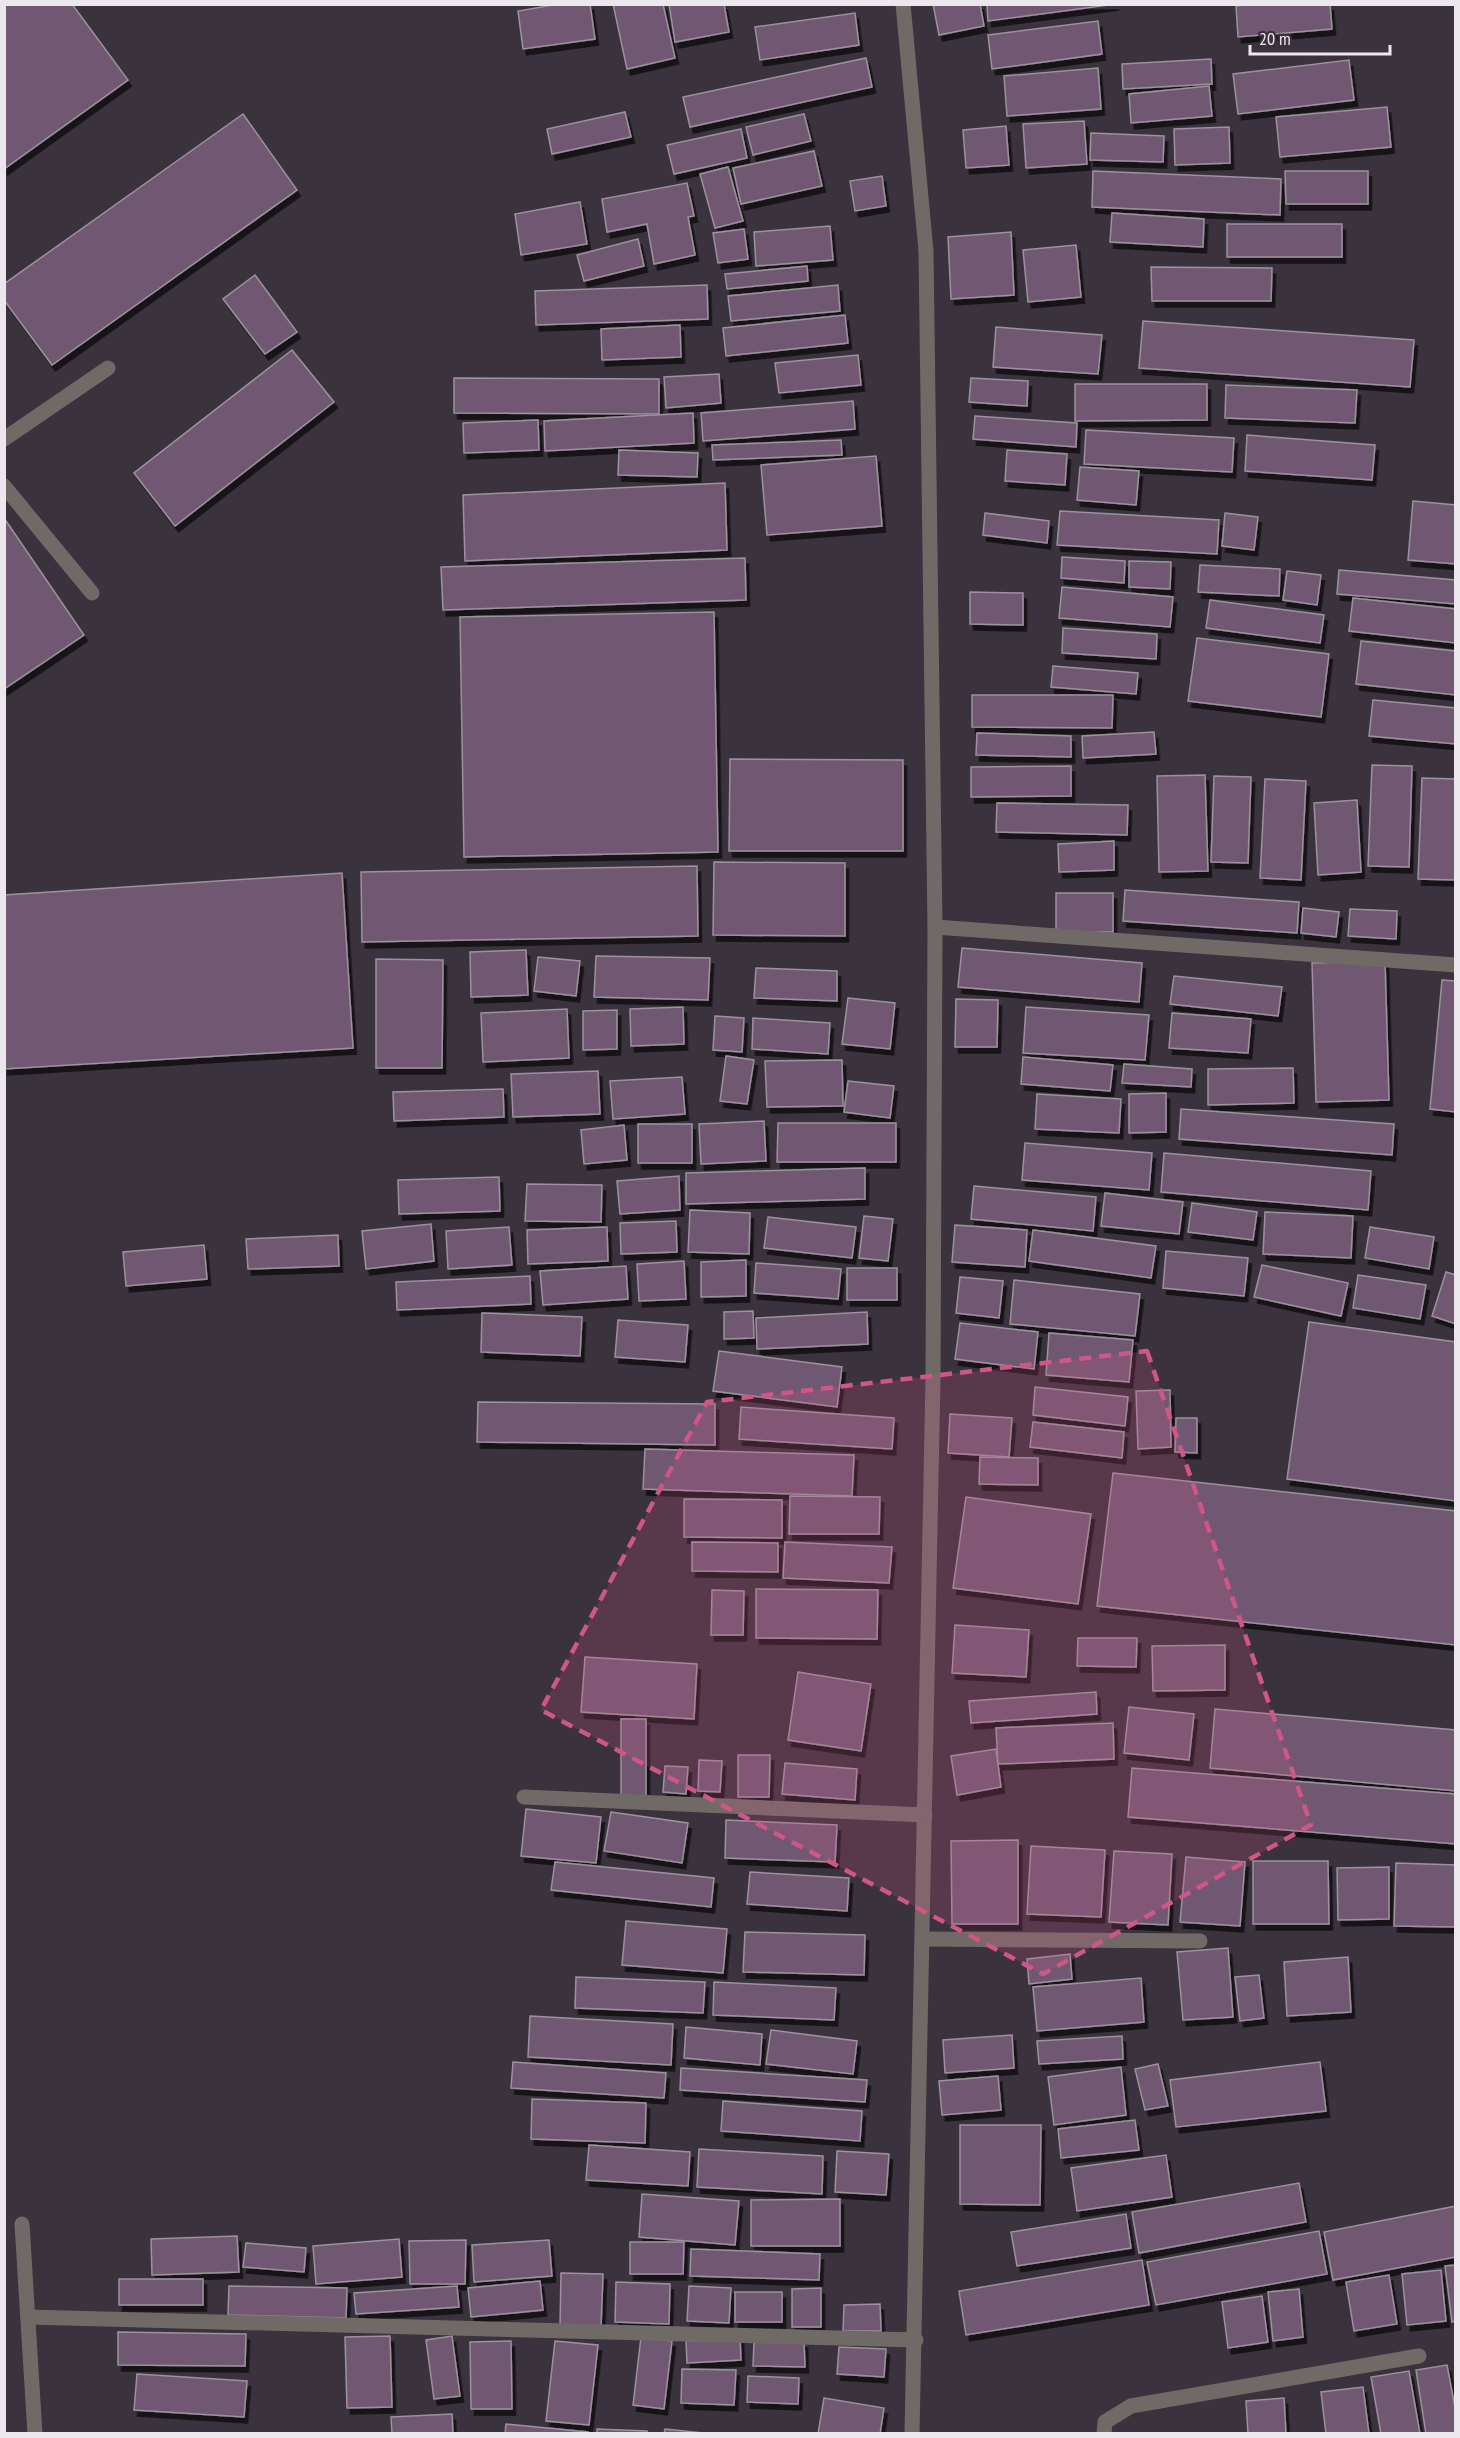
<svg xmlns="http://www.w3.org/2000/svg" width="1460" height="2438" font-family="'PT Sans Narrow',sans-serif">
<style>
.building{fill:#6f5972;stroke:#9c919d;stroke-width:1.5;filter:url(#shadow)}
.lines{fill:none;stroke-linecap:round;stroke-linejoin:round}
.minor{stroke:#706a67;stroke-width:15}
.marked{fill:#cf5687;fill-opacity:0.2;stroke:#cf5687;stroke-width:4.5;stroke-dasharray:12 8;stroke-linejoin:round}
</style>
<defs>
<filter id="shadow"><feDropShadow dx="3.5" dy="6" stdDeviation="0" flood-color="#0009"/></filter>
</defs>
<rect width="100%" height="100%" fill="#3a323c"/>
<g class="building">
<polygon points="4,4 72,4 128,80 4,169"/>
<polygon points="559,4 590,4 595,39 523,49 518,11"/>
<polygon points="613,4 663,4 675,58 627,69"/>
<polygon points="669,4 724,4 729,32 675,42"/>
<polygon points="933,4 980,4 984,26 939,35"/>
<polygon points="987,4 1116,4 988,21"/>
<polygon points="1253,4 1330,4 1332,29 1238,37 1236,6"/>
<polygon points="855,13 859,45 760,60 755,27"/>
<polygon points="1098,21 1102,54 992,69 988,35"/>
<polygon points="866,58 872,87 690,127 683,97"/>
<polygon points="1211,59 1212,84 1123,89 1122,64"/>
<polygon points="1349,60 1354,100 1238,114 1233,74"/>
<polygon points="1098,68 1101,109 1007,116 1004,76"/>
<polygon points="1209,86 1212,116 1131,123 1129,94"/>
<polygon points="1387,107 1391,147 1280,157 1276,117"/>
<polygon points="625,112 631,137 552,154 547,129"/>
<polygon points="243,114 297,190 52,365 4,300 4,284"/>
<polygon points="804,114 811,141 753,155 746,127"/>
<polygon points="1084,121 1087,164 1026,168 1023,124"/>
<polygon points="1006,126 1009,165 966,168 963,130"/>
<polygon points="1229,127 1230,163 1175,165 1174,129"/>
<polygon points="741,129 747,158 674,174 667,145"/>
<polygon points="1091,133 1164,136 1163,162 1090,160"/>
<polygon points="814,151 822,186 741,204 733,168"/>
<polygon points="728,167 743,221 715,228 700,174"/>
<polygon points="1093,171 1281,179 1280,215 1092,207"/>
<polygon points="1285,171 1368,171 1368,204 1286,204"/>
<polygon points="882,176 886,206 855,211 850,181"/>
<polygon points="687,183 694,216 688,217 695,255 654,264 647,224 607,232 602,199"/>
<polygon points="580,202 587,244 521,255 515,214"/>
<polygon points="1112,213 1204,219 1203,247 1110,242"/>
<rect x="1227" y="224" width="115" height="33"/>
<polygon points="830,226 833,260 756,266 754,232"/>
<polygon points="744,229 748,259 718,263 713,233"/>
<polygon points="1011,232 1014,295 951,299 948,237"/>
<polygon points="638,239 644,266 584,281 577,255"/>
<polygon points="1076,245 1081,297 1028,302 1023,250"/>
<polygon points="807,266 808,281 727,289 725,274"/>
<polygon points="1151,267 1272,268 1271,301 1152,301"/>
<polygon points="255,275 297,332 265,354 223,299"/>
<polygon points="707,285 708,319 536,325 535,291"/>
<polygon points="838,285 840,311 731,321 728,296"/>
<polygon points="845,315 848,343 726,356 723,328"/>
<polygon points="1143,321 1414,340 1410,387 1139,368"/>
<polygon points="680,325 681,357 602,360 601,329"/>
<polygon points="996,327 1102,335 1098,374 993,367"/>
<polygon points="292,350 334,402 175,526 134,473"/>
<polygon points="858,355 861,385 779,393 775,363"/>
<polygon points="719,374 721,403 666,408 664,377"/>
<polygon points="454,378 659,379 659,414 454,413"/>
<polygon points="971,378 1028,381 1027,406 969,402"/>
<polygon points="1075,384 1207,384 1207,420 1075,421"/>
<polygon points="1226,385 1357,390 1355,423 1225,418"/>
<polygon points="853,401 855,429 703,441 701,413"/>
<polygon points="693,413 694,443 545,451 544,421"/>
<polygon points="975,416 1077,423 1076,447 973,439"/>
<polygon points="538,420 539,450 464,453 463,423"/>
<polygon points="1086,430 1234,438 1232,472 1084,464"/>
<polygon points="1247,435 1375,445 1372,480 1245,471"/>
<polygon points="841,440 842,455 713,460 712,445"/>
<polygon points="619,450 698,453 697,477 618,475"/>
<polygon points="1007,450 1067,454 1065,485 1005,481"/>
<polygon points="876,456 882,526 767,535 761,465"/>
<polygon points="1080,467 1139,471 1136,505 1077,500"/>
<polygon points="725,483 727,550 465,561 463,495"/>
<polygon points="1413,501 1456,505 1456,564 1408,560"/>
<polygon points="1060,511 1219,520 1217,554 1057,545"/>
<polygon points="985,513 1049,521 1047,543 983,535"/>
<polygon points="1225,513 1258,517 1254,550 1222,546"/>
<polygon points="4,518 84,635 4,689"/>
<polygon points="1062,557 1125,561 1124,583 1061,578"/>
<polygon points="745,558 746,600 443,610 441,567"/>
<polygon points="1129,561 1171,562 1170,589 1129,587"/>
<polygon points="1200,565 1280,569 1279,596 1198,592"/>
<polygon points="1339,570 1456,580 1456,604 1337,594"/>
<polygon points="1287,571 1321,575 1317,605 1283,600"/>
<polygon points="1062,587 1173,597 1170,627 1059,618"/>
<polygon points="970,592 1023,593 1023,625 970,624"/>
<polygon points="1353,598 1456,609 1456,643 1349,631"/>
<polygon points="1210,600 1324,615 1320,643 1206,628"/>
<polygon points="714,612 718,852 464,857 460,617"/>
<polygon points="1063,628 1157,634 1156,659 1062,653"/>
<polygon points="1197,638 1329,654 1321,717 1188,701"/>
<polygon points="1361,641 1456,651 1456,695 1356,684"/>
<polygon points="1053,666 1138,673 1136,694 1051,687"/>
<polygon points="972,695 1113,695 1112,728 972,727"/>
<polygon points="1373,700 1456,708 1456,744 1369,736"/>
<polygon points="1154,732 1156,754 1083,758 1082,736"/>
<polygon points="977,733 1071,736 1071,757 976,755"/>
<polygon points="730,759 903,760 903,851 729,851"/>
<polygon points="1372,765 1412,766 1409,867 1368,866"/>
<polygon points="1071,766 1071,796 971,797 971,767"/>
<polygon points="1205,775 1208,871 1159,872 1157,776"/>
<polygon points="1214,776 1251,777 1248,863 1211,862"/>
<polygon points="1422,778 1456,779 1456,880 1418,879"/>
<polygon points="1265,779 1306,781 1301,880 1260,878"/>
<polygon points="1357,800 1361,872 1318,875 1314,803"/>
<polygon points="997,803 1128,805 1127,835 996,832"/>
<polygon points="1114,841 1114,870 1059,872 1058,844"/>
<polygon points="714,862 845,863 845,936 713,935"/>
<polygon points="697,866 698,936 362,942 361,872"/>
<polygon points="342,873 353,1048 4,1069 4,895"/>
<polygon points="1125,890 1299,902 1297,933 1123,921"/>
<rect x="1056" y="893" width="57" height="39"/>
<polygon points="1303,908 1339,912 1336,937 1301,933"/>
<polygon points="1350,909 1397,911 1396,939 1348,936"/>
<polygon points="962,948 1142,963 1139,1002 958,987"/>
<polygon points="526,950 528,995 471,997 470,952"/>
<polygon points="596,956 710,958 708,1000 594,997"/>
<polygon points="538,957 580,961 576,996 534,991"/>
<polygon points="376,959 443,960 442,1068 376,1068"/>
<polygon points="1385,961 1389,1100 1316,1102 1312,963"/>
<polygon points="756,968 837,971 837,1001 754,998"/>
<polygon points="1174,976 1282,987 1278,1016 1170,1004"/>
<polygon points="1442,980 1456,981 1456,1112 1430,1109"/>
<polygon points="848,998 895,1003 890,1049 842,1044"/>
<polygon points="956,999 998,1000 997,1047 955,1047"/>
<polygon points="683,1007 684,1044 631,1046 630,1009"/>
<polygon points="1026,1007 1149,1015 1145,1060 1023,1053"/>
<polygon points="567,1009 569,1058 483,1062 481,1013"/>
<polygon points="617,1010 617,1049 583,1050 583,1011"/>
<polygon points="1172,1013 1251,1019 1248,1053 1169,1048"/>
<polygon points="715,1016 744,1018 742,1052 713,1050"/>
<polygon points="753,1018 830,1023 828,1054 752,1049"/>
<polygon points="726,1056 754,1060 747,1104 720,1101"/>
<polygon points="1023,1057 1113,1065 1110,1091 1021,1084"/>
<polygon points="842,1060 843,1106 767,1107 765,1061"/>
<polygon points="1124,1064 1192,1069 1191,1087 1122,1083"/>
<polygon points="1293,1068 1294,1103 1208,1105 1208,1069"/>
<polygon points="598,1071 600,1114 513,1117 511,1074"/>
<polygon points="682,1077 685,1114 613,1119 610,1081"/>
<polygon points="848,1081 894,1086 890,1118 844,1112"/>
<polygon points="503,1089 504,1117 394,1121 393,1092"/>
<polygon points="1166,1093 1166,1132 1129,1133 1129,1094"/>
<polygon points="1037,1094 1121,1099 1119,1133 1035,1129"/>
<polygon points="1181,1109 1394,1124 1392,1155 1179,1139"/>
<polygon points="764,1121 766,1161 701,1164 699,1124"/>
<polygon points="778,1123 896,1123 896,1162 777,1162"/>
<rect x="638" y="1124" width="54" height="39"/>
<polygon points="624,1125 627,1160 584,1164 581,1130"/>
<polygon points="1025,1143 1152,1153 1149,1190 1022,1180"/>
<polygon points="1164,1153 1371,1171 1368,1210 1161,1192"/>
<polygon points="865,1168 865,1199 686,1204 686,1173"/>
<polygon points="679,1176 680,1210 620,1214 617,1181"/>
<polygon points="499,1177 500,1211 399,1214 398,1180"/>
<polygon points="527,1184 602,1185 601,1222 525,1221"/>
<polygon points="974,1186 1096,1197 1093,1231 971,1219"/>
<polygon points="1105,1193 1183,1202 1179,1234 1101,1226"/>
<polygon points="1192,1203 1257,1212 1253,1240 1188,1232"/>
<polygon points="690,1210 750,1213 749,1254 688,1252"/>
<polygon points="1265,1212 1353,1216 1351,1258 1263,1254"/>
<polygon points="864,1216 893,1219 888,1261 859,1258"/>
<polygon points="768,1217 856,1227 852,1258 764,1248"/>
<polygon points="676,1221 677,1252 621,1254 620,1223"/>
<polygon points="431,1224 434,1261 366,1269 362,1231"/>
<polygon points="955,1225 1027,1230 1025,1267 952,1262"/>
<polygon points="509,1227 512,1265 448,1269 446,1231"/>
<polygon points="607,1227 608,1261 528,1264 527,1230"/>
<polygon points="1370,1227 1434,1237 1429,1269 1365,1258"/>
<polygon points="1033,1230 1156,1246 1151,1278 1029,1261"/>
<polygon points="338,1235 339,1266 248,1269 246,1239"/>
<polygon points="204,1245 207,1279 126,1286 123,1252"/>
<polygon points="1166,1251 1248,1258 1244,1296 1163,1288"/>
<polygon points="746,1260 746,1296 701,1297 701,1262"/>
<polygon points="684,1261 686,1299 639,1301 637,1264"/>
<polygon points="756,1263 841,1269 838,1299 754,1293"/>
<polygon points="1262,1265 1348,1283 1341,1316 1254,1297"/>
<polygon points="626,1266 628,1299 543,1305 540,1271"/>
<rect x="847" y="1268" width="50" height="32"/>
<polygon points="1446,1272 1456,1275 1456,1324 1432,1316"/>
<polygon points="1358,1275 1426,1285 1420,1319 1353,1308"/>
<polygon points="530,1276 531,1304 397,1310 396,1282"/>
<polygon points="960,1277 1003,1281 999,1318 956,1313"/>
<polygon points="1014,1280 1140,1294 1135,1336 1010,1324"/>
<polygon points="753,1311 754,1338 724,1339 724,1312"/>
<polygon points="867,1312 868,1344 757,1349 756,1318"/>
<polygon points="482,1313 582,1317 580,1356 481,1352"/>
<polygon points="618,1320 688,1325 685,1362 615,1357"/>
<polygon points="1309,1322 1456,1342 1456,1501 1287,1479"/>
<polygon points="960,1323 1038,1332 1034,1369 955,1359"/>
<polygon points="1049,1333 1133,1340 1129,1382 1046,1375"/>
<polygon points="719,1351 842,1367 837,1407 713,1391"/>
<polygon points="1035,1387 1128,1397 1125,1426 1033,1415"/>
<polygon points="1170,1390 1171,1447 1138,1449 1136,1391"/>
<polygon points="478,1402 715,1404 715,1445 477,1442"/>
<polygon points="741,1407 894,1418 892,1449 739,1439"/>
<polygon points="950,1414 1012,1418 1009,1457 948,1453"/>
<polygon points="1176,1418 1197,1418 1197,1453 1175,1452"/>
<polygon points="1033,1422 1124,1432 1122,1458 1030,1447"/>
<polygon points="645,1449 854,1455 852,1496 643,1489"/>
<polygon points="980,1457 1038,1458 1038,1485 979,1484"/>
<polygon points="1113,1473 1456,1511 1456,1645 1097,1606"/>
<polygon points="790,1496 880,1497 879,1534 789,1534"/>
<polygon points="966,1497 1091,1514 1078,1604 953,1588"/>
<polygon points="684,1499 782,1500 782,1538 684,1537"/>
<polygon points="692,1542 778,1543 778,1572 692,1571"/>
<polygon points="785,1542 892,1547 889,1583 783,1578"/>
<polygon points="756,1589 878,1590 877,1639 756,1638"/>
<polygon points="712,1590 744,1591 743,1635 711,1635"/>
<polygon points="955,1625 1029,1630 1026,1677 952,1673"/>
<polygon points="1078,1638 1137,1638 1136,1667 1077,1666"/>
<polygon points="1225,1645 1225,1690 1153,1691 1152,1646"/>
<polygon points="585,1657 697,1664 694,1719 581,1712"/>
<polygon points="798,1672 871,1684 861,1751 788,1740"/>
<polygon points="1096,1692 1097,1714 971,1723 969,1701"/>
<polygon points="1129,1707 1194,1714 1189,1760 1124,1753"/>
<polygon points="1215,1709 1456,1730 1456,1791 1210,1768"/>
<rect x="621" y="1719" width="25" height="80"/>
<polygon points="1113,1723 1114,1759 998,1764 996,1728"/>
<polygon points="996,1749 1001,1787 957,1795 951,1756"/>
<polygon points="738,1755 770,1755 769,1797 738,1797"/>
<polygon points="699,1760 722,1761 720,1792 698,1791"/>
<polygon points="785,1763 857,1769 855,1800 782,1794"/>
<polygon points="665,1766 688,1767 686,1794 663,1792"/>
<polygon points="1132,1768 1456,1794 1456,1844 1128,1817"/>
<polygon points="526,1809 601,1817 596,1863 521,1856"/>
<polygon points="611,1812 688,1823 682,1863 604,1851"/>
<polygon points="726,1820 837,1825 835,1862 725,1858"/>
<polygon points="1018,1840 1018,1924 952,1924 951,1841"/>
<polygon points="1031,1846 1105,1850 1101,1917 1027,1914"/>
<polygon points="1114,1851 1172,1854 1168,1925 1109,1922"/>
<polygon points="1186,1857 1245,1862 1240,1926 1180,1922"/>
<polygon points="1253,1861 1328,1861 1329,1924 1253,1924"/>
<polygon points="555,1862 714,1878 711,1907 551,1890"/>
<polygon points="1396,1863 1456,1865 1456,1927 1394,1926"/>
<polygon points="1389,1867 1389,1919 1338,1920 1337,1868"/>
<polygon points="750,1872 849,1878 847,1911 747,1904"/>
<polygon points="626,1921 727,1929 723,1973 622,1965"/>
<polygon points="745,1932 865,1935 864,1975 743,1972"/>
<polygon points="1228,1948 1233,2017 1183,2020 1177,1952"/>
<polygon points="1070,1954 1072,1979 1029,1984 1027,1959"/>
<polygon points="1348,1957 1351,2012 1287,2016 1284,1962"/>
<polygon points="1259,1975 1264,2018 1240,2021 1235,1977"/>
<polygon points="576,1977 705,1982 703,2013 575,2008"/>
<polygon points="1141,1978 1144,2022 1037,2031 1033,1987"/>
<polygon points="714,1982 836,1988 834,2020 713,2015"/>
<polygon points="530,2016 673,2024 671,2065 528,2057"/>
<polygon points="686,2027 762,2034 760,2065 684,2058"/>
<polygon points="771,2030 857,2041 853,2074 766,2064"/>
<polygon points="1012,2035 1014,2068 945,2073 943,2040"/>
<polygon points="1122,2036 1123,2059 1039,2064 1037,2041"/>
<polygon points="513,2062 666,2073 664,2098 511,2088"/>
<polygon points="1320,2062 1326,2111 1176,2127 1170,2080"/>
<polygon points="1158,2064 1168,2106 1145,2110 1135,2069"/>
<polygon points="1121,2067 1126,2115 1054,2125 1048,2077"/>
<polygon points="681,2068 867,2080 865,2102 680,2090"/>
<polygon points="998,2076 1001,2110 942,2115 939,2081"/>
<polygon points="532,2099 646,2103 645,2143 531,2139"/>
<polygon points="723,2101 862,2111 860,2141 721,2131"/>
<polygon points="1135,2120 1139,2150 1061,2158 1058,2129"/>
<polygon points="960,2125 1041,2125 1040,2205 960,2204"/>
<polygon points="589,2145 690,2152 688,2186 586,2180"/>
<polygon points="699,2149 823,2156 822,2194 697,2187"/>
<polygon points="837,2151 889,2154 886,2195 835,2192"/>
<polygon points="1166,2155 1172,2197 1077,2211 1071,2168"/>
<polygon points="1299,2183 1306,2222 1139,2253 1132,2212"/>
<polygon points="642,2194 739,2201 735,2245 639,2237"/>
<polygon points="840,2199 840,2246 751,2246 751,2200"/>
<polygon points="1456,2206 1456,2257 1333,2280 1324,2232"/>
<polygon points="1126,2214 1131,2248 1017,2266 1011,2232"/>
<polygon points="1319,2231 1327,2274 1156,2305 1147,2262"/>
<polygon points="237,2236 239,2272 152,2275 151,2239"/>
<polygon points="399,2239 402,2277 316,2284 313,2246"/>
<polygon points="466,2240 465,2284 410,2284 409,2241"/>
<polygon points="549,2240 552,2276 474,2282 472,2245"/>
<polygon points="630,2242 684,2242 683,2274 630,2274"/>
<polygon points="246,2243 306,2248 304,2272 243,2267"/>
<polygon points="691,2249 820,2254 819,2280 690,2276"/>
<polygon points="1142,2260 1149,2305 966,2335 959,2291"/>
<polygon points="1456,2265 1456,2321 1452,2322 1445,2266"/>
<polygon points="1441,2270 1446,2321 1407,2325 1402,2274"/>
<polygon points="561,2273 603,2274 601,2327 560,2326"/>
<polygon points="1389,2275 1397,2324 1354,2331 1346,2282"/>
<rect x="119" y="2279" width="84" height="26"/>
<polygon points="540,2281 543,2310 471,2317 468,2288"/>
<polygon points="616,2282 670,2284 669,2324 615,2322"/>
<polygon points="229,2286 347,2288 346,2318 228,2315"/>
<polygon points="457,2286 459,2307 356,2314 354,2293"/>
<polygon points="689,2286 731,2288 729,2323 687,2321"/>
<polygon points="821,2288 821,2327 792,2327 792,2289"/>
<polygon points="1299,2289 1303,2337 1273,2341 1268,2292"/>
<rect x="735" y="2292" width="47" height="30"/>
<polygon points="1262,2296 1268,2342 1228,2348 1222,2302"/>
<polygon points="880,2304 881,2331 843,2331 844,2305"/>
<polygon points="118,2332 246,2334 245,2366 118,2365"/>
<polygon points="390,2336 392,2407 347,2408 345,2337"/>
<polygon points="452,2336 460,2396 434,2399 426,2340"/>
<polygon points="641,2337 672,2341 664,2409 633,2405"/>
<polygon points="740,2338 741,2360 687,2363 686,2341"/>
<polygon points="511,2341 512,2409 471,2409 470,2342"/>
<polygon points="555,2341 598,2345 589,2425 546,2421"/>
<polygon points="754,2342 804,2342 805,2367 753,2366"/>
<polygon points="839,2347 886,2349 884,2377 837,2374"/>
<polygon points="1447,2365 1456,2413 1456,2434 1426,2434 1416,2370"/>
<polygon points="682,2369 736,2370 734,2405 681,2403"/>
<polygon points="1409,2371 1420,2434 1381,2434 1371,2377"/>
<polygon points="137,2374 247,2381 244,2417 134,2410"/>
<polygon points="748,2376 799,2378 798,2404 747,2402"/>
<polygon points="1363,2387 1369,2434 1326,2434 1321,2392"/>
<polygon points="824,2398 884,2408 880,2434 818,2434"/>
<polygon points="1284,2398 1286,2434 1248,2434 1246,2401"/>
<polygon points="452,2414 453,2434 392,2434 391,2417"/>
<polygon points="506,2424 588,2432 588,2434 505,2434"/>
<polygon points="597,2429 647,2431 647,2434 597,2434"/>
<polygon points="665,2429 713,2434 664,2434"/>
</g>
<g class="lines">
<g class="minor">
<polyline points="903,4 926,251 935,927 933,1378 912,2434"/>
<polyline points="4,439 108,368"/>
<polyline points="4,486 92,593"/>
<polyline points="935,927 1456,965"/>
<polyline points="524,1797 925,1815"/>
<polyline points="923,1939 1200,1941"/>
<polyline points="22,2224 35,2434"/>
<polyline points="28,2317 916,2340"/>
<polyline points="1104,2434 1105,2422 1131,2406 1419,2356"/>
</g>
</g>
<path class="marked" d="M1147 1351 1311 1825 1043 1974 541 1710 707 1402Z"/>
<rect width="1460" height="2438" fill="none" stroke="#ece7ed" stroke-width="12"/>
<path d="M1250 45v9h140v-9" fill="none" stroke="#ece7ed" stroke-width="3"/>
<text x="1259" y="45" font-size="18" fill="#ece7ed" stroke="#3a323c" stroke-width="4.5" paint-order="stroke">20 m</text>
</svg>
